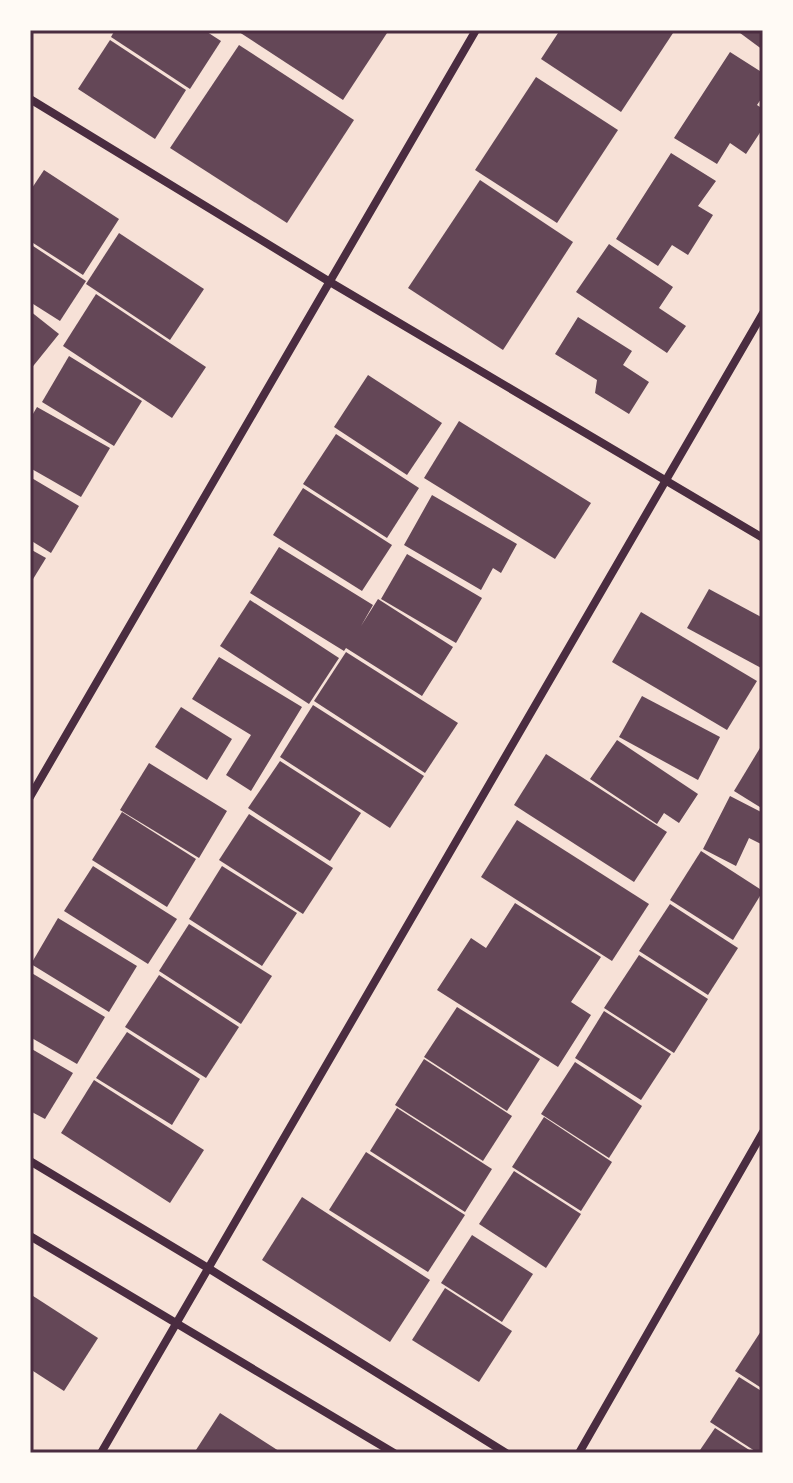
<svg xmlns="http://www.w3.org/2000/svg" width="793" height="1483" font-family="Quicksand,sans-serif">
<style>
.building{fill:#644757}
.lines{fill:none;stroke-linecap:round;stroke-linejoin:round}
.minor{stroke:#4a2c40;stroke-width:8}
.neatline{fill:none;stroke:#4a2c40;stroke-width:3}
</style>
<rect width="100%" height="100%" fill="#f7e1d7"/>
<g class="building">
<polygon points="115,30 204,30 221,41 190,89 111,37"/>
<polygon points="236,30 389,30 343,100"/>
<polygon points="560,30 675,30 621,112 541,59"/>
<polygon points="736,30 763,30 763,50"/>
<polygon points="110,40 186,90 155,139 78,89"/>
<polygon points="239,45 354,120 287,223 170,148"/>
<polygon points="730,52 763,73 763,96 757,105 763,109 763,128 746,154 730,143 717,164 674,138"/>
<polygon points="536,77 618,130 557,223 475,170"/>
<polygon points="671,153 716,181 698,206 713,215 688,255 672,245 658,266 616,239"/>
<polygon points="44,170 119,219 83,275 30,241 30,191"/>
<polygon points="480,180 573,242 503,350 408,288"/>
<polygon points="119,233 204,289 170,340 86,284"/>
<polygon points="30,244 86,281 60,321 30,302"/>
<polygon points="609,244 673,287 659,308 686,326 667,353 576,292"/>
<polygon points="96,294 206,367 172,418 63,346"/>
<polygon points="30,311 59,334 30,370"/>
<polygon points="578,317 632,351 623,365 649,382 629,414 595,393 597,380 555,354"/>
<polygon points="69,356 142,401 114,446 42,402"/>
<polygon points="368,375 442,423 407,475 334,427"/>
<polygon points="37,407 110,448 81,497 30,468 30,419"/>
<polygon points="459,421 591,503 555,559 424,478"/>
<polygon points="336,434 419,488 387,538 303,484"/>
<polygon points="30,477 79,506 51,553 30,540"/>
<polygon points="303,488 392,545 362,591 273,535"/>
<polygon points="432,495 517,544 501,573 493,568 481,590 404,545"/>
<polygon points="279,547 373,605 361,626 378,599 453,647 422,696 346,648 344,651 250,593"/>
<polygon points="30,549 46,558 30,584"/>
<polygon points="407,554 482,598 456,643 381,599"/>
<polygon points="709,589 763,618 763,669 687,628"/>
<polygon points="250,600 339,658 309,704 220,646"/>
<polygon points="641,612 757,681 727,730 612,662"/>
<polygon points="346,652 458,723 425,773 314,701"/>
<polygon points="219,657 302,707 251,791 226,775 251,735 192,699"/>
<polygon points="642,696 720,737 698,780 619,737"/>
<polygon points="313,705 424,776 390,828 280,757"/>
<polygon points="181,707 232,739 207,780 155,747"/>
<polygon points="617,740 698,794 679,823 664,813 657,824 590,779"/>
<polygon points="763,743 763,809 734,791"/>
<polygon points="546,754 667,832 634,882 514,805"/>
<polygon points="280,761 361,813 330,861 248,808"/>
<polygon points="149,763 227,811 199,858 120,810"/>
<polygon points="730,796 763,813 763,845 749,838 736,866 703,849"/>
<polygon points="122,812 196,859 167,907 92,860"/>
<polygon points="249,814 333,868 303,914 219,860"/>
<polygon points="517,820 649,904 612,961 481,877"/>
<polygon points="701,851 763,891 733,940 670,900"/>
<polygon points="93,866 177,919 148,964 64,911"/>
<polygon points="222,866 297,913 262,966 189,919"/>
<polygon points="515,903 601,957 571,1002 591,1015 558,1067 437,990 471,938 486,948"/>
<polygon points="670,904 738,948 708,995 639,951"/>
<polygon points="58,918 137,966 109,1012 31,964"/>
<polygon points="189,924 272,976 241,1024 159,971"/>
<polygon points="639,955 708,999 674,1053 604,1008"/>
<polygon points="30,972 105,1017 77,1064 30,1037"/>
<polygon points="159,975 239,1027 206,1078 125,1027"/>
<polygon points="457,1007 540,1059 507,1111 424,1057"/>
<polygon points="604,1011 671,1054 641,1100 575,1058"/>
<polygon points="127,1032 200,1079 172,1125 96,1078"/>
<polygon points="30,1048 73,1073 45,1119 30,1111"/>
<polygon points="424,1059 512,1116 483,1161 395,1105"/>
<polygon points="575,1062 642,1106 609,1158 541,1114"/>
<polygon points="94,1080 204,1150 170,1203 61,1133"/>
<polygon points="397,1108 492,1169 465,1212 370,1151"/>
<polygon points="544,1117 612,1162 581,1211 512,1167"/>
<polygon points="366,1152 465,1215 428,1272 329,1210"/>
<polygon points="514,1171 581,1214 546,1268 479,1224"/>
<polygon points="302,1197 430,1280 390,1342 262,1260"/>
<polygon points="472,1235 533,1274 502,1322 441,1283"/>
<polygon points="445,1288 512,1331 479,1382 412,1340"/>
<polygon points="30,1294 98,1338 64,1391 30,1369"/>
<polygon points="763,1328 763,1389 735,1371"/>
<polygon points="739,1377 763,1392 763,1453 758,1453 710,1422"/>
<polygon points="220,1413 282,1453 194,1453"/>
<polygon points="715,1428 754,1453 698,1453"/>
</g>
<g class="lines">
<g class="minor">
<polyline points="30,99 330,282 763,538"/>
<polyline points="30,797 476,30"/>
<polyline points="30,1161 208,1268 506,1453"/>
<polyline points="30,1236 394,1453"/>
<polyline points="101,1453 763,313"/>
<polyline points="579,1453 763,1132"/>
</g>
</g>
<rect width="793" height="1483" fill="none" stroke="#fffaf5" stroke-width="64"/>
<rect x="32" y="32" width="729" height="1419" class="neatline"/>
</svg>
